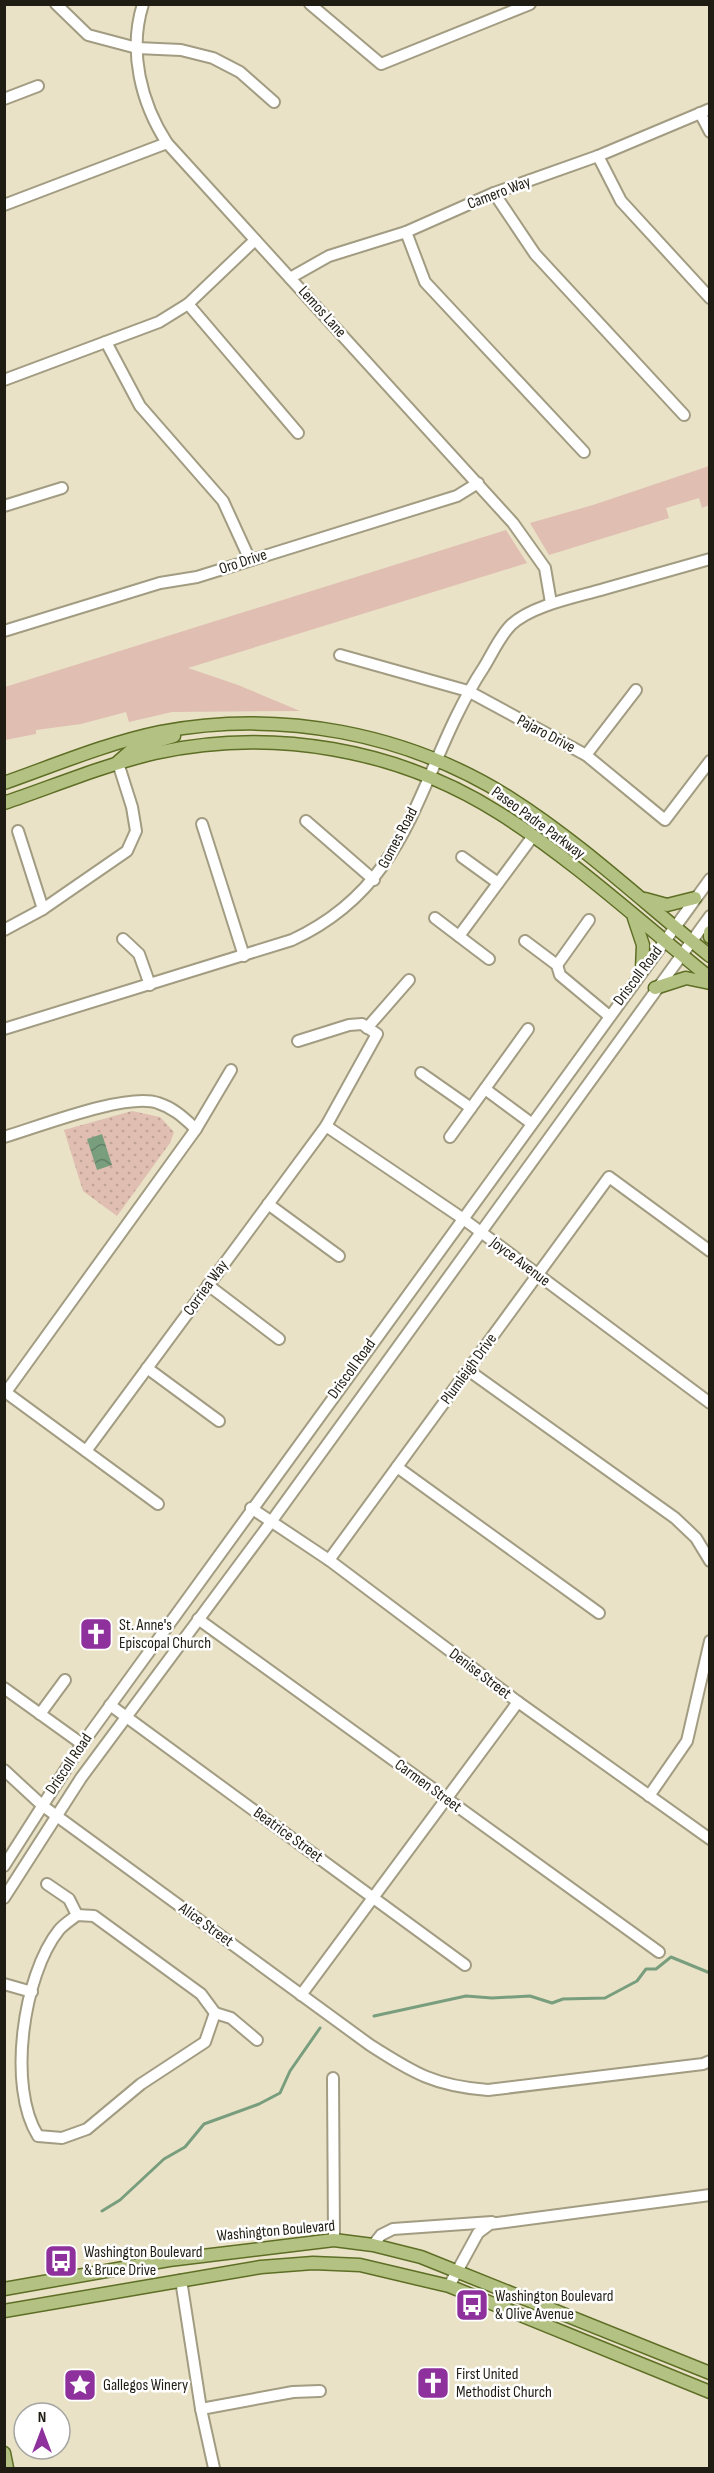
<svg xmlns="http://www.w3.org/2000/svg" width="714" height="2473" font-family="'Sofia Sans Condensed',sans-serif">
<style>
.grass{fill:#e0beb1}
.park{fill:url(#park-dots)}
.water{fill:url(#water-waves)}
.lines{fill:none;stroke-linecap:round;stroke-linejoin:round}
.stream{stroke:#789e7e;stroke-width:3}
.minor-casing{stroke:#a29c82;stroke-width:14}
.major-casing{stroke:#5e6e25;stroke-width:15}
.minor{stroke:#fff;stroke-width:10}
.major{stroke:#b3c282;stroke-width:12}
.labels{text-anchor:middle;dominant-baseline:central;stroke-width:5;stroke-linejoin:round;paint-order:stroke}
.street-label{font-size:16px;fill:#1f1d13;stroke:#fff}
.poi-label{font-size:16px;fill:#1f1d13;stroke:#fff;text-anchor:start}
</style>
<defs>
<pattern id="park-dots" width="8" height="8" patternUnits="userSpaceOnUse" patternTransform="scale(1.5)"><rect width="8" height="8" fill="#e0beb1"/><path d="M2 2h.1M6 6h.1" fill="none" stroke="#c0a397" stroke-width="1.8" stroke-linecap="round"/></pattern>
<pattern id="water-waves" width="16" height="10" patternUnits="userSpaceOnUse" patternTransform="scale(1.5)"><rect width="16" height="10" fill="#789e7e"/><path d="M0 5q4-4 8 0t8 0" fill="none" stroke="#628066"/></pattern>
</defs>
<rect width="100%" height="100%" fill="#e9e2c7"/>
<g class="grass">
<polygon points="709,466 709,505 702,508 699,498 666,508 669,518 549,555 530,523 593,505"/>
<polygon points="506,530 527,563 188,668 238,685 300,711 172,712 129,722 126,712 81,724 36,730 36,734 5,740 5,687"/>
</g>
<polygon class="park" points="132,1111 160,1117 174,1132 170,1143 117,1216 83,1191 64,1130"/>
<polygon class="water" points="102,1134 112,1165 97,1170 87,1139"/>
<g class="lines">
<g class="stream">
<polyline points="374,2016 466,1996 492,1998 530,1996 552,2003 563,1999 605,1998 637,1981 646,1969 656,1969 671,1957 710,1973"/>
<polyline points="102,2211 120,2200 164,2159 185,2147 204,2124 259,2104 280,2093 290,2071 320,2028"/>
</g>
<defs>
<g id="minor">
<polyline points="56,4 88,35 137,48 181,50 213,58 240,72 274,102"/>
<path d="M143 4C128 51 141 103 167 143L513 523 545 568 551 603"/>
<polyline points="310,4 381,64 530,4"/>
<polyline points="4,99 38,86"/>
<polyline points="700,113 710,132"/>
<polyline points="598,156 621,201 710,298"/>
<polyline points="494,193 535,254 684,415"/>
<polyline points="4,205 167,143"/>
<polyline points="406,232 425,282 584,452"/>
<polyline points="290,278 329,256 406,232 494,193 598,156 710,109"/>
<polyline points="188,304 298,433"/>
<polyline points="106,342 140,406 223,501 250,560"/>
<polyline points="4,380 159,322 188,304 255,240"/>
<polyline points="4,506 62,488"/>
<polyline points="4,631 160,583 197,577 457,496 478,483"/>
<polyline points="340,655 468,691 586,755 665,820 710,761"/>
<polyline points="586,755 636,690"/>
<polyline points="306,821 374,880"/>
<polyline points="202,824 244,956"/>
<polyline points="18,831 43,909"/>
<polyline points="462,857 498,883"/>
<polyline points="435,918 489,959"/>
<polyline points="4,930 43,909 127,851 136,831 132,807 118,763"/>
<polyline points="459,936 533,836"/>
<polyline points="123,939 139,954 150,985"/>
<polyline points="525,941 557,965 560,975 608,1015"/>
<polyline points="557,965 589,920"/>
<polyline points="367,1028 409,980"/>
<path d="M4 1029 292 940C417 882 417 769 484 667 492 654 500 636 511 625 532 605 577 597 604 589 639 579 674 569 710 559"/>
<polyline points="421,1073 471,1108"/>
<polyline points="485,1089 531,1123"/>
<polyline points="326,1126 462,1218 710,1403"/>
<path d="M4 1137C38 1127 127 1092 158 1103 174 1108 184 1118 196 1129"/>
<polyline points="450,1137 528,1029"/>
<polyline points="268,1204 339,1256"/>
<polyline points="208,1285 279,1339"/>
<polyline points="147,1368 219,1421"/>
<polyline points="468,1370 675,1518 696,1538 710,1561"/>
<polyline points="4,1391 158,1504"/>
<polyline points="6,1392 196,1129 231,1070"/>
<polyline points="86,1451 326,1126 377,1034 362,1024 349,1025 298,1041"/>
<polyline points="397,1467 599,1613"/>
<polyline points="251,1508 329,1560 518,1702 710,1839"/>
<polyline points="329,1560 609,1177 710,1251"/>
<polyline points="198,1619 659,1952"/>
<polyline points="4,1688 82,1744"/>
<polyline points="110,1705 465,1965"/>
<polyline points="40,1714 65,1680"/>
<path d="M4 1770 43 1806 370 2045C414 2073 434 2086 488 2090L703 2064 710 2061"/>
<polyline points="649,1796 687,1741 710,1641"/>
<polyline points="4,1866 80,1747 710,879"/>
<polyline points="47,1884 69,1899 77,1915"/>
<polyline points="4,1898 81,1778 271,1522 710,916"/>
<path d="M77 1915 94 1916 201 1994 215 2013 205 2042 141 2084 87 2129 62 2138 38 2136C7 2087 23 1975 59 1930 64 1924 71 1920 77 1915Z"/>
<polyline points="4,1984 32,1992"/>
<polyline points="301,1995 518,1702"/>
<polyline points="215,2013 231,2018 257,2040"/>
<polyline points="333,2078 334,2240"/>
<polyline points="373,2245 381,2235 393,2229 492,2222"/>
<polyline points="181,2280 201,2409 214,2468"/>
<polyline points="449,2286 478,2233 490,2224 710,2195"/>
<polyline points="201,2409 293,2392 320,2391"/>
</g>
<g id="major">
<polyline points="118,762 134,748 174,736"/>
<path d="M4 783C55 765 107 743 160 732 280 709 407 733 510 798 581 843 644 903 710 956"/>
<path d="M4 803C54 786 104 765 155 753 272 727 398 749 499 813 571 858 643 924 710 978"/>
<polyline points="645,899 667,905 695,898"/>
<polyline points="634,918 643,945 642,970"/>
<polyline points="710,932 710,937"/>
<polyline points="655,988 686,978 710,983"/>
<polyline points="4,2289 169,2260 334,2240 373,2245 421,2257 710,2373"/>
<polyline points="4,2311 261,2267 313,2263 360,2265 449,2286 710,2392"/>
<polyline points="4,2453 7,2468"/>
</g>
</defs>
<use href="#minor" class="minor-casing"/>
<use href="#major" class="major-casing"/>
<use href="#minor" class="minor"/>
<use href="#major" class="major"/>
</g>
<defs>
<symbol id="church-square" viewBox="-11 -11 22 22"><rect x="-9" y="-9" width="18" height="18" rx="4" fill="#8e319c" stroke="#fff"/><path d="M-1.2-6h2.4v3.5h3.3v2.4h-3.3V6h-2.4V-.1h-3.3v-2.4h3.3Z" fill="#fff"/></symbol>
<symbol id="bus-square" viewBox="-11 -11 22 22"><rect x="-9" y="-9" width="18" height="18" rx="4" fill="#8e319c" stroke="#fff"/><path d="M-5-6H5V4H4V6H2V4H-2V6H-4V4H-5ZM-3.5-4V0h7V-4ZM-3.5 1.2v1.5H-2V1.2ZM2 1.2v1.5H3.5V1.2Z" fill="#fff"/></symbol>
<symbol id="sight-square" viewBox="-11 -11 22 22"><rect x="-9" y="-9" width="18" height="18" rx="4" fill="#8e319c" stroke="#fff"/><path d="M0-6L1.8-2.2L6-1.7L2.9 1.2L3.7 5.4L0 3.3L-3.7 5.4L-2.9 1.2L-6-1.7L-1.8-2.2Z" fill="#fff"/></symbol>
</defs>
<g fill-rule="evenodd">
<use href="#church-square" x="77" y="1615" width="38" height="38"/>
<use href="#bus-square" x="42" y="2242" width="38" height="38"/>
<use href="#bus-square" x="453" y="2286" width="38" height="38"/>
<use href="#church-square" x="414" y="2364" width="38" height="38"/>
<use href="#sight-square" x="61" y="2366" width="38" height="38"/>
</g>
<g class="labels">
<g class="street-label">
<text transform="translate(499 193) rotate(-21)">Camero Way</text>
<text transform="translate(322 312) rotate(48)">Lemos Lane</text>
<text transform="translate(243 562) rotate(-18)">Oro Drive</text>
<text transform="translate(546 734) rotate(28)">Pajaro Drive</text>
<text transform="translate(538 823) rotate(36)">Paseo Padre Parkway</text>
<text transform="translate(398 838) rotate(-62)">Gomes Road</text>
<text transform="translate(638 976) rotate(-53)">Driscoll Road</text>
<text transform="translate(520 1262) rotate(37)">Joyce Avenue</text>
<text transform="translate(206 1288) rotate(-54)">Corriea Way</text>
<text transform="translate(352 1369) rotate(-54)">Driscoll Road</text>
<text transform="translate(469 1369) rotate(-54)">Plumleigh Drive</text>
<text transform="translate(480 1674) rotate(37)">Denise Street</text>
<text transform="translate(69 1764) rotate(-56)">Driscoll Road</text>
<text transform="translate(428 1786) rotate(36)">Carmen Street</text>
<text transform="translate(288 1835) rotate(36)">Beatrice Street</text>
<text transform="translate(206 1925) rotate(36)">Alice Street</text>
<text transform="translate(276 2231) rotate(-5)">Washington Boulevard</text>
</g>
<g class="poi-label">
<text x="119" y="1625">St. Anne's<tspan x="119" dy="18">Episcopal Church</tspan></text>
<text x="84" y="2252">Washington Boulevard<tspan x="84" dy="18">&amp; Bruce Drive</tspan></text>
<text x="495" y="2296">Washington Boulevard<tspan x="495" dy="18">&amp; Olive Avenue</tspan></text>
<text x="456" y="2374">First United<tspan x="456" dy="18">Methodist Church</tspan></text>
<text x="103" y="2385">Gallegos Winery</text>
</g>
</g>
<rect width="714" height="2473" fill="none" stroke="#1f1d13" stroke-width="12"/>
<g transform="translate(42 2431)"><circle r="28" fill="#ffffff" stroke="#a5a5a1" stroke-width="1.5"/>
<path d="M0-4.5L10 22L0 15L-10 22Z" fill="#8e319c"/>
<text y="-9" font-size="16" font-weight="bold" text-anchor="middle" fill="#1f1d13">N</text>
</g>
</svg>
